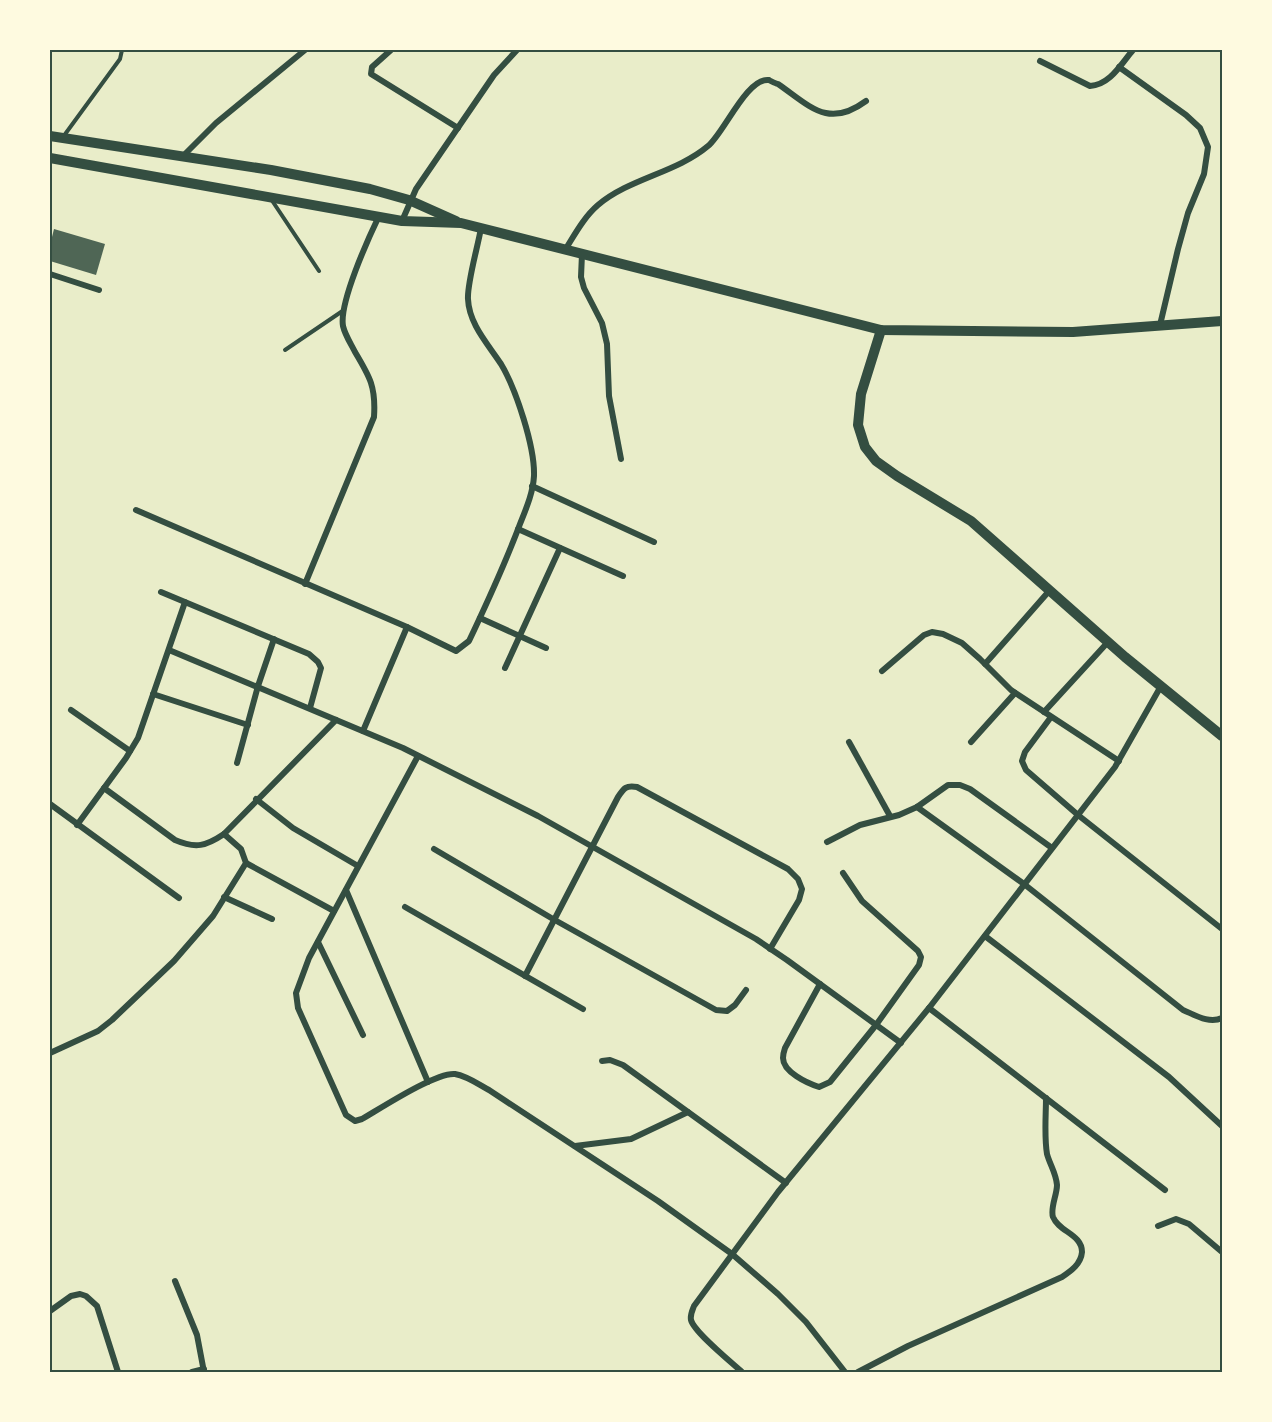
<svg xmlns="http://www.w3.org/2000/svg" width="1272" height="1422" font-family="'Fira Sans',sans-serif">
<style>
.building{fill:#4f6655}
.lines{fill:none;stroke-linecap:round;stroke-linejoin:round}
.service{stroke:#344e41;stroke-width:4}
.minor{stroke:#344e41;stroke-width:6}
.tertiary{stroke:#344e41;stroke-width:10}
.neatline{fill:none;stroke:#344e41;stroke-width:2}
</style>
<rect width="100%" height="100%" fill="#e9edc9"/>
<polygon class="building" points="54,229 105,244 96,275 50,261 50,245"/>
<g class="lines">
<g class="service">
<polyline points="63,137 120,59 122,50"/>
<polyline points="271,199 319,271"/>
<polyline points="285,350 344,310"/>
</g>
<g class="minor">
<polyline points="391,50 372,67 371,74 458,128"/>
<path d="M1040 61 1090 86C1110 85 1121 64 1133 50"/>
<polyline points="1119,67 1186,115 1200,128 1208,147 1204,174 1188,213 1178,249 1160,325"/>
<polyline points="183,156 216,123 305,50"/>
<polyline points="402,221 416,189 494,75 517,50"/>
<path d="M565 250C575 234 584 217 598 205 630 178 676 173 708 146 724 133 747 77 769 80 770 81 777 84 778 84 810 106 828 129 866 101"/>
<polyline points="582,254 581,277 584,288 602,323 607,344 609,396 621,459"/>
<polyline points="50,274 99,290"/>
<polyline points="532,486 654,542"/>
<path d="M136 510 407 627 456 651 469 641C487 603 505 564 520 524 526 509 533 493 534 476 535 447 516 389 501 364 488 344 469 324 468 299 467 283 478 246 481 228"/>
<polyline points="518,529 623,576"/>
<path d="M305 584 374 417C376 387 370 377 355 352 351 344 345 335 343 326 339 303 368 239 379 216"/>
<polyline points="161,592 309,654 318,662 321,668 310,708"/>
<polyline points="480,618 546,648"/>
<polyline points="169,650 403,748 538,816 756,939 787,960 901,1043"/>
<polyline points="985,664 1050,590"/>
<polyline points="505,668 560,548"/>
<polyline points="882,671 924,635 932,632 943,634 962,643 980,659 1011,690 1119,761"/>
<polyline points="153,694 248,725"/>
<polyline points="71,710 130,751"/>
<polyline points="1044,712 1108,642"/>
<polyline points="1051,717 1025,752 1022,761 1026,770 1078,815 1222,929"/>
<polyline points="363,731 407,627"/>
<polyline points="849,742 890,816"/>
<polyline points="971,742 1015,693"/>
<path d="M418 756 309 958 296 993 298 1008 346 1115 355 1121 362 1119C381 1108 436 1072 455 1074 467 1076 478 1084 489 1090L658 1201 732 1254 778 1294 806 1322 845 1372"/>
<polyline points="237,763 258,686 274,639"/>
<path d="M104 788 175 840C196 849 206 846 224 834L336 720"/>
<polyline points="256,799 293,828 358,866"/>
<polyline points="50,804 179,898"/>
<path d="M917 807 1024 884 1183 1010C1195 1015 1209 1024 1222 1018"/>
<polyline points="77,825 126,758 138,738 185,602"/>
<polyline points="827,842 860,825 899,815 917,807 948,785 960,785 970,789 1052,848"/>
<polyline points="434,849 553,919 716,1010 727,1011 735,1005 746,990"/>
<polyline points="246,863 334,911"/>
<polyline points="346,890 428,1082"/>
<polyline points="224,897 272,919"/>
<polyline points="405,907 583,1009"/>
<polyline points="985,936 1169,1077 1222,1126"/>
<polyline points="318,942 363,1035"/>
<path d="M525 976 618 797C624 788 626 785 637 787L788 869 798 879 802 889 799 900 770 949"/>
<path d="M820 984 785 1048C784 1051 783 1055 783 1058 783 1072 807 1083 819 1087L830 1082 876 1025 919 965 921 957 918 951 862 901 843 873"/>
<polyline points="929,1008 1165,1190"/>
<polyline points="50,1053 98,1031 112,1020 153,981 174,961 213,916 246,863 241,849 224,834"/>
<polyline points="602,1061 610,1060 623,1065 786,1183"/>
<polyline points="575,1146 631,1139 688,1112"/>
<polyline points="1158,1226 1176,1219 1189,1224 1222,1252"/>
<polyline points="175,1281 197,1335 204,1372"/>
<polyline points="50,1311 71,1296 80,1294 86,1296 97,1306 118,1372"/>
<polyline points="192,1372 204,1369"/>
<path d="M742 1372C731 1362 694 1332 691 1320 690 1315 692 1311 694 1306L778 1192 929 1008 1115 767 1161 686"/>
<path d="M858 1372 908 1346 1062 1277C1071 1271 1081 1264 1082 1252 1082 1234 1059 1232 1053 1217 1050 1208 1057 1195 1057 1185 1056 1173 1050 1165 1047 1154 1044 1136 1046 1115 1046 1098"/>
</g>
<g class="tertiary">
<polyline points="50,136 271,170 370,189 409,200 456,221"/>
<polyline points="50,158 402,221 461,223 881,330 1073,332 1222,321"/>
<polyline points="881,330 861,394 858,425 865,447 876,461 897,476 971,521 1125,657 1222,736"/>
</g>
</g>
<rect width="1272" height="1422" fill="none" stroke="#fefae0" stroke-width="102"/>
<rect x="51" y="51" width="1170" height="1320" class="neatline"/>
</svg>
